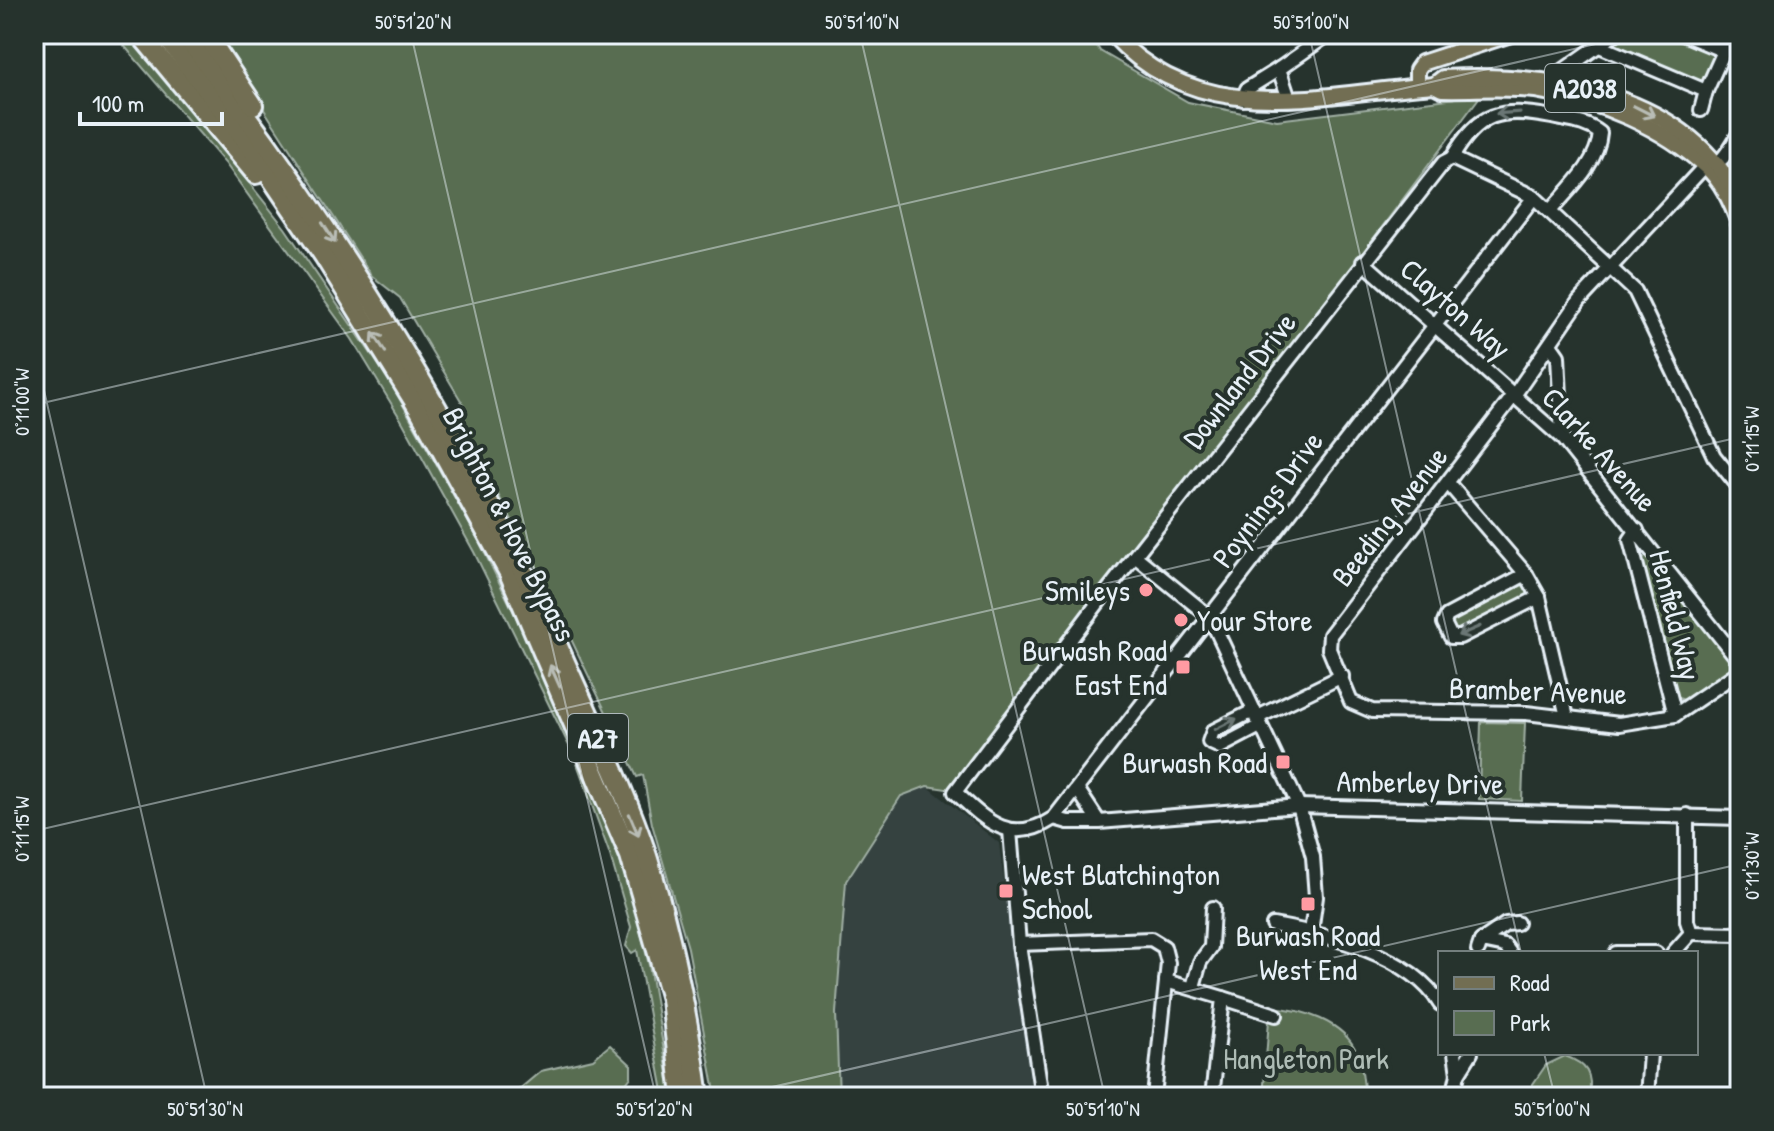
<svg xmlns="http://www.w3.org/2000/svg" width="1774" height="1131" font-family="'Patrick Hand',sans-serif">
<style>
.built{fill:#344241}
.green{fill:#586d51;stroke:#a0afa4;stroke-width:2}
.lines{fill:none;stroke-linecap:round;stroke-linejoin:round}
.minor-casing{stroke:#e8f1f8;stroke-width:18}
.major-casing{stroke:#e8f1f8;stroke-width:20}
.highway-casing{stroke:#e8f1f8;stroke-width:24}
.minor{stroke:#26332d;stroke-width:12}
.major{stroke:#726e52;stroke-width:14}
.highway{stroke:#726e52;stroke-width:18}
.oneway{stroke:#b9bdb6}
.oneway2{stroke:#6a7674}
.ticks{fill:none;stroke:#e8f1f8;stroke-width:2;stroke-opacity:0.45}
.poi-dot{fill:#ff9aa2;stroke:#26332d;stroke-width:3}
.labels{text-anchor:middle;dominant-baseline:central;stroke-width:8;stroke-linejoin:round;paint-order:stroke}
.shield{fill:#26332d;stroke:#aeb8bb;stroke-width:2}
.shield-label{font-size:28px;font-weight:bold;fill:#e8f1f8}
.street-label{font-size:30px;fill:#e8f1f8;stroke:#26332d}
.poi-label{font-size:30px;fill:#e8f1f8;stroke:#26332d;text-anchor:end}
.park-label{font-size:30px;fill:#aebcb5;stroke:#26332d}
.neatline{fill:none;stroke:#e8f1f8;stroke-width:3}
.ticks-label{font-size:20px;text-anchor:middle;fill:#e8f1f8}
</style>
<rect width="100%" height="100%" fill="#26332d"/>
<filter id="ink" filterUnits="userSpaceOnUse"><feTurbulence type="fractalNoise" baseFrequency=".0125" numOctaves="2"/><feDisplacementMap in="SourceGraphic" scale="16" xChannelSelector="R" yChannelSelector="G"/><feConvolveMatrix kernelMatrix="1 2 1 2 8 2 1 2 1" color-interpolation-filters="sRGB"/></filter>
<g filter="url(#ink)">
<polygon class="built" points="927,786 999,843 1032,1097 839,1097 836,1013 845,881 901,796"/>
<g class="green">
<polygon points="114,34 125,34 197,117 285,228 389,380 479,541 557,701 607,822 633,901 649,965 672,1097 664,1097 637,950 632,953 626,946 631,927 610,855 575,758 474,552 403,423 352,339 225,163"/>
<polygon points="215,34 1090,34 1100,51 1188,102 1277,120 1481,95 959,791 927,786 901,796 846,881 836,1013 839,1097 716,1097 688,948 652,824 643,775 637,777 527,547 466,437 463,404 400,298 372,276"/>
<polygon points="1623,34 1675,34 1713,50 1716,57 1703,85 1611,47 1610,41"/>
<polygon points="1650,554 1731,658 1730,672 1687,701 1673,696 1640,561"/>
<polygon points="1521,582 1530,586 1529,596 1459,634 1452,633 1447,624 1452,618"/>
<polygon points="1481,722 1525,723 1522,801 1479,799"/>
<path d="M1270 1007C1301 1009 1344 1021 1357 1053 1363 1065 1363 1083 1365 1097H1263Z"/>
<polygon points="610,1045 631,1065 631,1077 616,1097 510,1097 541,1071 593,1059"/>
<path d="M1565 1056C1587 1064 1593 1074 1589 1097H1524L1546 1065Z"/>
</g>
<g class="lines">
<defs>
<g id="minor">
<polyline points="1597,45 1706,91 1724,51 1683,34"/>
<polyline points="1724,51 1731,34"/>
<polyline points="1561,72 1615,34"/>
<polyline points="1243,99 1247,89 1279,69"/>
<polyline points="1289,99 1279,69 1329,34"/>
<polyline points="1701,110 1706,91"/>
<path d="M1740 132C1731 147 1721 168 1702 169L1579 301 1515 394 1330 635 1329 649 1351 702 1372 711 1526 713 1619 724 1675 715 1740 671"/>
<path d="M1452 158C1478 112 1501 107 1552 117 1570 121 1586 122 1600 133 1598 163 1570 188 1551 210"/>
<path d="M1534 197 1054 818C1011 846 987 822 955 792L1104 595 1444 162 1452 158 1534 197 1635 291 1714 456 1740 488"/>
<polyline points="1363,262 1562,438 1740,662"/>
<polyline points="1551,346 1558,356 1562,438"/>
<polyline points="1448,483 1526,574 1539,597 1567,717"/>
<polyline points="1637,530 1630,540 1675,715"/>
<polyline points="1135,556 1210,617 1299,806 1313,857 1316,897 1311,932"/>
<polyline points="1526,574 1447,616 1444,623 1451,637 1460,637 1539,597"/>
<polyline points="1253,711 1213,731 1209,742 1220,747 1260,726"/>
<polyline points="1256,718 1342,676"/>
<polyline points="1078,790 1099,822"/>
<polyline points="1687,815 1687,921 1691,933"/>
<polyline points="1054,818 1068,822 1099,822 1299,806 1740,818"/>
<polyline points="1010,830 1019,944 1042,1097"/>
<path d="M1273 925C1325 934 1412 955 1440 1004"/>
<polyline points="1691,933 1740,934"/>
<polyline points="1481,941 1506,924 1517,923"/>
<polyline points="1019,944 1151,939 1164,947 1168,963 1154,1097"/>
<polyline points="1478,950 1481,941 1505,946 1510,953"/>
<polyline points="1616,953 1656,953"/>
<polyline points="1673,953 1691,933"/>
<polyline points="1166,981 1223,998 1212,1097"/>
<polyline points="1193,987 1200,962 1211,947 1213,908"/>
<polyline points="1223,998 1276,1015"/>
<polyline points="1455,1053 1458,1074"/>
<polyline points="1453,1097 1458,1074 1471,1053"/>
<polyline points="1647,1097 1650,1053"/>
</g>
<g id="major">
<path d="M1112 34C1201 131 1321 93 1434 85L1442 89C1474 90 1509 86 1541 91 1599 100 1663 127 1707 168 1723 182 1733 206 1740 226"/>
<path d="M1434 85 1443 78C1550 72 1688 93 1740 201"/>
<polyline points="1417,86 1417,70 1422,63 1511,34"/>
</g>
<g id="highway">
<polyline points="140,34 256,174"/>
<polyline points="164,34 245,139 324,256 419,409 509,573 630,856 671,999 682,1097"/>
<path d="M184 34C340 233 472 446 572 678 598 736 627 795 647 856 672 935 688 1015 699 1097"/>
<polyline points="206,34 253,105"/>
</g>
</defs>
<use href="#minor" class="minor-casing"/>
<use href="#major" class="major-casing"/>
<use href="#highway" class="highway-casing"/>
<use href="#minor" class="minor"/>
<use href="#major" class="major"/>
<use href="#highway" class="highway"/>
</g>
<defs><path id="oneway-shaft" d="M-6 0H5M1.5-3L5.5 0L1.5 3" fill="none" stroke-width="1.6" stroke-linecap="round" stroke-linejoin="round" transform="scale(2)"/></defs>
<g class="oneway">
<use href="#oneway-shaft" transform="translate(1644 111) rotate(27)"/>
<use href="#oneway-shaft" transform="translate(329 233) rotate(57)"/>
<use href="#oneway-shaft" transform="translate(379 342) rotate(-123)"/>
<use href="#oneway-shaft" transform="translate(555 676) rotate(-114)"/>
<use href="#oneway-shaft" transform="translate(634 825) rotate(67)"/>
</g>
<g class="oneway2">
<use href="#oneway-shaft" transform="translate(1508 113) rotate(176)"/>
<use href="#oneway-shaft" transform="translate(1469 631) rotate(157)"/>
<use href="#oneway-shaft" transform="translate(1226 724) rotate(-27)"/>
</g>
</g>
<path class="ticks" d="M411 34 656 1097M860 34 1105 1097M1309 34 1521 953M34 347 207 1097M34 405 1639 34M34 831 1740 437M1544 1053 1555 1097M729 1097 1740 864"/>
<g class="poi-dot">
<circle cx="1146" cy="590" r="8"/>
<circle cx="1181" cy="620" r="8"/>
<rect x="1175" y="659" width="16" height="16" rx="4"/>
<rect x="1275" y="754" width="16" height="16" rx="4"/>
<rect x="998" y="883" width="16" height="16" rx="4"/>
<rect x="1300" y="896" width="16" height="16" rx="4"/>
</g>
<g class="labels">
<g class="shield">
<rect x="1545" y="64" width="80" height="48" rx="6"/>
<rect x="568" y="714" width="60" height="48" rx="6"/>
</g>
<g class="shield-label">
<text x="1585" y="88">A2038</text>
<text x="598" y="738">A27</text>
</g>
<g class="street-label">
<text transform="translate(1456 308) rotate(41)">Clayton Way</text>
<text transform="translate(1239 380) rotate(-52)">Downland Drive</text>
<text transform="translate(1600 449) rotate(48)">Clarke Avenue</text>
<text transform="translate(1267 499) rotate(-53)">Poynings Drive</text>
<text transform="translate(1389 516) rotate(-52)">Beeding Avenue</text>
<text transform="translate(510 524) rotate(63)">Brighton &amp; Hove Bypass</text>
<text transform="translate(1676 615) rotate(76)">Henfield Way</text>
<text transform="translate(1538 690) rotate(2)">Bramber Avenue</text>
<text transform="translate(1420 782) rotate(1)">Amberley Drive</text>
</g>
<g class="poi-label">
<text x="1130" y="590">Smileys</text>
<text x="1197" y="620" text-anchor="start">Your Store</text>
<text x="1167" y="650">Burwash Road<tspan x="1167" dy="34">East End</tspan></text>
<text x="1267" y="762">Burwash Road</text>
<text x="1022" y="874" text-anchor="start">West Blatchington<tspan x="1022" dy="34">School</tspan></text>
<text x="1308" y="935" text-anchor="middle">Burwash Road<tspan x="1308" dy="34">West End</tspan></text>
</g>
<g class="park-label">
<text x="1306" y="1058">Hangleton Park</text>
</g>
</g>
<rect width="1774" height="1131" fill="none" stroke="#26332d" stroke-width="88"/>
<rect x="1438" y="951" width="260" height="104" fill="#26332d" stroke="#747f7e" stroke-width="2"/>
<rect x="1454" y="977" width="40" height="12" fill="#726e52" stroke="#747f7e" stroke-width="2"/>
<text x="1510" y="991" font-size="24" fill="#e8f1f8">Road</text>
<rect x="1454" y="1011" width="40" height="24" fill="#586d51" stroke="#747f7e" stroke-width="2"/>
<text x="1510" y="1031" font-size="24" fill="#e8f1f8">Park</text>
<path d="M80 112v12h142v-12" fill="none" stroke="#e8f1f8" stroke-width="4"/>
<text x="92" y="112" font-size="24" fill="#e8f1f8" stroke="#26332d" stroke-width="6" paint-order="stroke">100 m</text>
<rect x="44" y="44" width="1686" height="1043" class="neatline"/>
<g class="ticks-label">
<text x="413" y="29">50°51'20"N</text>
<text x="862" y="29">50°51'10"N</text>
<text x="1311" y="29">50°51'00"N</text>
<text transform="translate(22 402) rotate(-90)" y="7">0°11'00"W</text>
<text transform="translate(1752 439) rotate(-90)" y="7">0°11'15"W</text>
<text transform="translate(22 829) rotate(-90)" y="7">0°11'15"W</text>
<text transform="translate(1752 866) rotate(-90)" y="7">0°11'30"W</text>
<text x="205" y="1116">50°51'30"N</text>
<text x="654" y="1116">50°51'20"N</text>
<text x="1103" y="1116">50°51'10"N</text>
<text x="1552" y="1116">50°51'00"N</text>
</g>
</svg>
